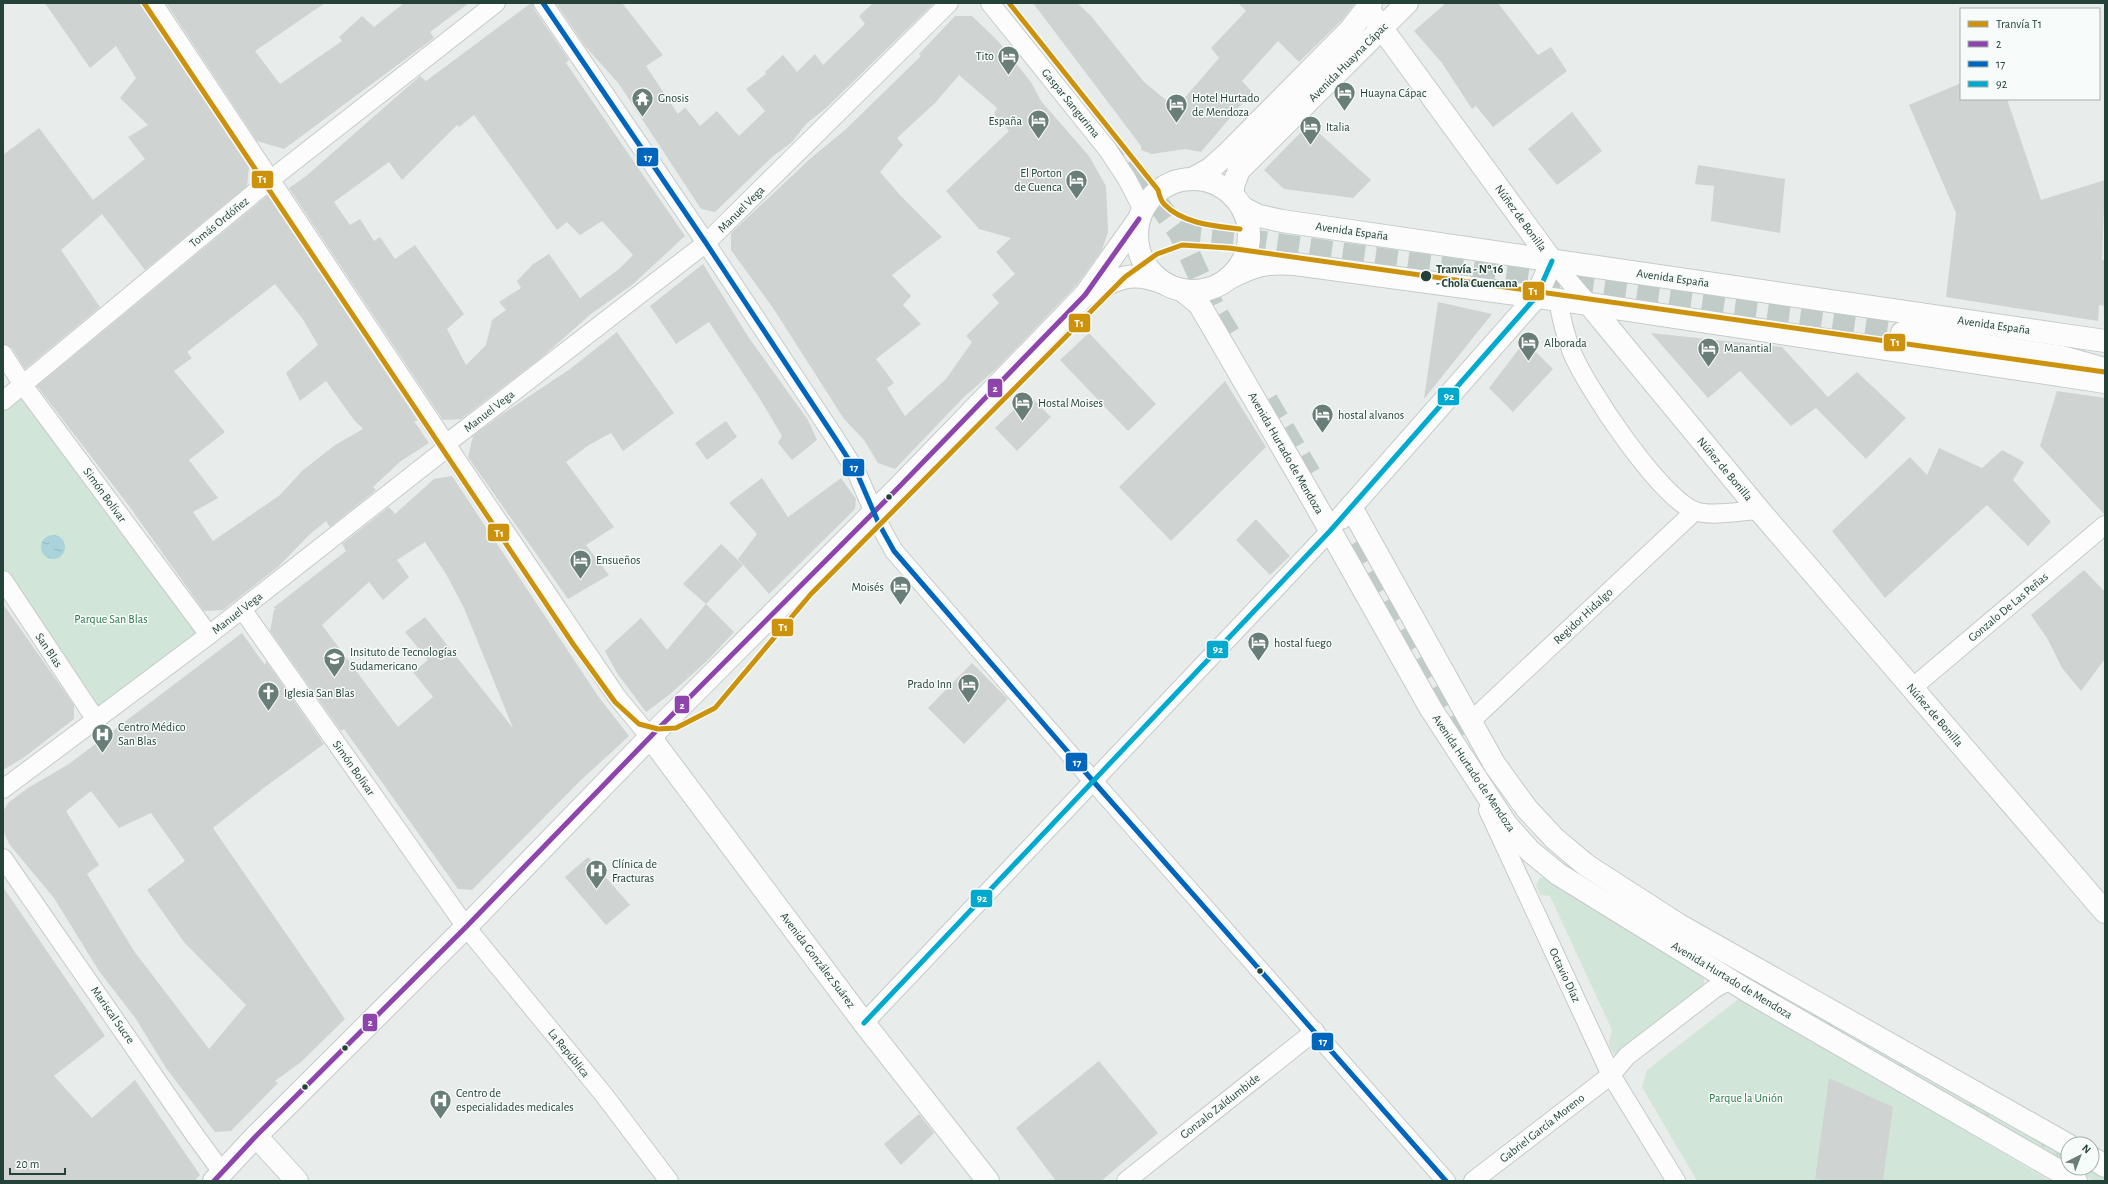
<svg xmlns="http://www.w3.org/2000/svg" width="2108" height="1184" font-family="'Alegreya Sans',sans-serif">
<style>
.grass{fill:url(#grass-tufts)}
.park{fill:#d1e6d8}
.water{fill:url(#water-ripples)}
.building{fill:#cfd4d2;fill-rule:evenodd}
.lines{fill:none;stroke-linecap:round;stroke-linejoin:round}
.street-tunnel{stroke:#c1cbc8;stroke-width:18;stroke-dasharray:18 9;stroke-linecap:butt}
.secondary-tunnel{stroke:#c1cbc8;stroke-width:22;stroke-dasharray:22 11;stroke-linecap:butt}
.street-casing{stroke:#c5cac8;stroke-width:20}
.secondary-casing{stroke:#c3cbc8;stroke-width:24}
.street{stroke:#fcfcfc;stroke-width:18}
.secondary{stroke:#fcfcfc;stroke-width:22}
.bus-1-casing{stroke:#f7fbf9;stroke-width:8}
.bus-2-casing{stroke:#f7fbf9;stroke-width:8}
.bus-3-casing{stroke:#f7fbf9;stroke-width:8}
.bus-1{stroke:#8e44ad;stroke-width:5}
.bus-2{stroke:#0065bd;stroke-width:5}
.bus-3{stroke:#00a9ce;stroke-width:5}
.tram-1-casing{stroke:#f7fbf9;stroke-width:8}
.tram-1{stroke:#cd920c;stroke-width:5}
.stop-dot{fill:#24423a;stroke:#f7fbf9;stroke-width:1.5}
.labels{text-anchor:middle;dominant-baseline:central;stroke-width:3;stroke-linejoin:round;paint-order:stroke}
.poi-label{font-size:12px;fill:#24423a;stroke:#f7fbf9;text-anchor:start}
.street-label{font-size:12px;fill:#24423a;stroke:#f7fbf9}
.stop-label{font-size:12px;font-weight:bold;fill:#24423a;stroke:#f7fbf9;text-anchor:start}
.park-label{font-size:12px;fill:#2d7a4b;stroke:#f7fbf9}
.line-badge{stroke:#f7fbf9;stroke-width:1.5}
.badge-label{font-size:11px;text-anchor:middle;font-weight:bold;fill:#fff}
</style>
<defs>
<pattern id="grass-tufts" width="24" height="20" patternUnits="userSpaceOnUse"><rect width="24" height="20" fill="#d1e6d8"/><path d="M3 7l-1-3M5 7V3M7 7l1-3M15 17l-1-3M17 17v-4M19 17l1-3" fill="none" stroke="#b3c6ba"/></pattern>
<pattern id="water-ripples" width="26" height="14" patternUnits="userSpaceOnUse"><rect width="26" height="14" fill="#a9d4db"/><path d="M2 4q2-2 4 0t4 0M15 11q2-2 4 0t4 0" fill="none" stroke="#91b7bd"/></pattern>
</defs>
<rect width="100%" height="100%" fill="#e8edeb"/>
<g class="grass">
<polygon points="1769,988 2068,1155 2068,1166 1768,990"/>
<polygon points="2071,1168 2091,1168 2105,1176 2105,1181 2094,1181"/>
</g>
<g class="park">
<polygon points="21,393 201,633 99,710 3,573 3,405"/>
<path d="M1545 877 1699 972 1704 978V987L1619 1054H1615C1605 1045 1610 1041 1612 1030L1550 896 1540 895 1536 885 1540 878Z"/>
<polygon points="1741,997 2050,1181 1697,1181 1642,1087 1647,1070"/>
</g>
<circle class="water" cx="53" cy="547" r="12"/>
<g class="building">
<polygon points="45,3 143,3 144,9 249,167 247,186 145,270 102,214 61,250 100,307 25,369 12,348 3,344 3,155 39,128 93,200 145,159 128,137 148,125 120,98 136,78 116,46 90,68"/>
<polygon points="166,3 325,3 255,51 280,84 342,41 339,37 362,16 374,27 404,3 469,3 430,32 434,38 284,149 257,141"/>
<path d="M531 3H533L534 9 569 60 566 63 685 236 632 285 591 314 542 357 461 419 443 420 289 188 305 177 420 76 426 81ZM474 115 557 230 567 222 580 235 602 221 633 255 619 269 580 298 549 254 533 264 517 281 521 288 499 302 506 310 492 320 486 345 466 365 447 329 464 314 415 245 395 259 380 237 374 241 360 219 350 225 334 202 389 162 402 180 457 125 459 127Z"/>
<polygon points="556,3 622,3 663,55 646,66 678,114 685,107 700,126 717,111 739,136 765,111 746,89 766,74 765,72 783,55 797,72 815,54 823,65 865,24 859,16 873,3 934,3 826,108 806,124 792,142 772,157 715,212 701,209 619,84 585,46"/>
<polygon points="1033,3 1077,3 1091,16 1144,82 1176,108 1219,58 1211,48 1246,11 1238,3 1355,3 1343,19 1299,62 1278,41 1242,81 1252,92 1201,152 1185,149 1152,154 1141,150 1141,146 1132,134"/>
<polygon points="1446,3 1498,3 1538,55 1551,47 1567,71 1493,127 1476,106 1472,109 1442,63 1414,31"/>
<path d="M955 16H972L998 41 1031 82 1041 101 1089 156 1106 186 1108 232 1102 250 1075 287 996 369 964 397 895 469 878 463 864 440 844 419 773 308 731 250V233L811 158 845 130 921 56 919 54ZM959 75 997 108 994 114 1009 131 946 191 979 229 1011 238 996 252 1015 274 992 295 999 303 966 336 972 342 946 379 905 416 887 388 894 383 876 359 921 324 903 305 911 296 892 275 942 237 900 195 880 172 903 145 897 138 936 102Z"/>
<polygon points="1961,83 1961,99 2007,99 2041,200 2105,180 2102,260 2105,260 2105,306 2099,305 2098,321 1946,297 1956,213 1909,105"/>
<polygon points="1572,112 1602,151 1557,185 1528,149"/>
<polygon points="1309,124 1371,180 1353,198 1284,189 1264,170"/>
<polygon points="1698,165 1785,179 1780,233 1711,221 1714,186 1695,184"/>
<path d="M268 195 418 421H414L429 443 401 461 373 487 376 490 330 527 326 521 309 535 278 567 223 610 204 611 129 506 37 386ZM275 284 302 318 318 345 286 373 300 401 326 381 354 420 363 429 335 445 302 471 280 495 213 541 193 512 218 498 189 460 225 432 174 371 192 358 187 352Z"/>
<polygon points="703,264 749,338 808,420 817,440 792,460 778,443 782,436 760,399 709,322 676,344 650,306"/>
<polygon points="1438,302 1492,314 1424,399"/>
<polygon points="617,332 674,413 623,451 611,433 589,445 566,462 614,527 586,545 609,575 568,599 468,457 473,436 501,415 570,369"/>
<polygon points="1089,333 1156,404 1128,431 1060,360"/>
<polygon points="1651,333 1782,347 1828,397 1857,372 1906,418 1866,459 1816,408 1791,426 1740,371 1708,398"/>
<polygon points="1525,341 1553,369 1513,412 1489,388"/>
<polygon points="1225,381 1266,447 1171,541 1119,487"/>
<polygon points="2057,391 2105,398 2105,515 2040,446"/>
<polygon points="1029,395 1051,417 1017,451 995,428"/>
<polygon points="726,421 737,437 707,460 695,443"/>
<polygon points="1939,448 1982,468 2002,450 2024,462 2013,480 2051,522 2028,546 1987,505 1885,598 1832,531 1910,457 1927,475"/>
<path d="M452 476 598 696 629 736 579 782 472 890 458 889 344 729 341 731 270 631 274 610 276 608H273L346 551 342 544 389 507 395 514 434 479ZM425 542 446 574 464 608 513 728 425 617 405 632 428 660 413 672 433 697 398 727 322 625 369 582 383 600 409 577 397 560Z"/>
<polygon points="762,478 788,517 841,478 856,499 855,509 769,594 738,559 757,534 729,503"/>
<polygon points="1256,519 1290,556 1270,575 1236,540"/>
<polygon points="721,544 743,565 706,604 683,584"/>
<polygon points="2084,570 2105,592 2105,659 2081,691 2062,668 2047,638 2031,615"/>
<polygon points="3,604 74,705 74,719 23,758 3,770"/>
<polygon points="706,604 734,632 708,660 669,695 646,712 617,673 605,651 641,618 667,650"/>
<path d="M242 633 265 665 266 661 324 744 265 787 213 828 345 1019 301 1062 275 1081 278 1083 231 1131 215 1132 166 1068 136 1019 99 971 54 898 9 844 3 830V811L9 802 28 788 69 764ZM91 791 119 828 151 813 185 861 147 890 184 942 246 1005 209 1049 134 951 87 874 99 865 66 811Z"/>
<polygon points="972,663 1008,699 964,744 928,708"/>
<polygon points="588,857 630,905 606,925 565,877"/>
<polygon points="3,887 105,1036 54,1076 92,1118 135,1080 200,1175 194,1181 3,1181"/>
<polygon points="1099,1061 1158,1133 1101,1181 1056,1181 1016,1128"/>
<polygon points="1829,1078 1893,1107 1883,1181 1831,1181 1815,1179"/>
<polygon points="919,1114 934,1133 901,1165 884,1144"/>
</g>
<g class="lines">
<polyline class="street-tunnel" points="1111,142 1136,173"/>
<g class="secondary-tunnel">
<polyline points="1136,173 1179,232 1216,312 1230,335"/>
<polyline points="1179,232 1235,238 1902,333"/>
<polyline points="1267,400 1310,474"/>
<polyline points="1351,545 1446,711 1457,740"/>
</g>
<defs>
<g id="street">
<polyline points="153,3 446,444 617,697 650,737"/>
<polyline points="543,3 706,243 835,438 856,471 879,524 894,551 1093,781 1446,1181"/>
<polyline points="990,3 1108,150 1127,179 1143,210"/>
<polyline points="1552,261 1589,304"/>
<path d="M1558 300C1561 317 1565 334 1571 350 1585 386 1660 498 1695 511 1710 517 1742 511 1759 510"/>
<polyline points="3,354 23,385 209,635"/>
<polyline points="3,401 265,184 496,3"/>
<polyline points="3,580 96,720"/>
<polyline points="242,609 466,927 604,1095 669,1181"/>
<polyline points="1912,688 2105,525"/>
<polyline points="1471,721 1695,511"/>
<polyline points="3,789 209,635 443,451 446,444 706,243 949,3"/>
<polyline points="1488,810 1611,1075 1676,1181"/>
<polyline points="3,858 194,1134 222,1172"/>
<polyline points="864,1023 1330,531"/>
<polyline points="1126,1181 1315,1031"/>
<polyline points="1473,1181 1611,1075 1627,1056 1714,989 1730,980"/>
</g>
<g id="secondary">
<polyline points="1192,179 1210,169 1227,154 1350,30 1371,3"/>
<circle cx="1193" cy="235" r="56"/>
<polyline points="1233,196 1233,186 1239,170 1407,3"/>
<polyline points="1243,208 1259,216 1282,221 2105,341"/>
<path d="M1229 278C1256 265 1265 262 1295 264L1589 304 2105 382"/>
<polyline points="1182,290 1199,304 1212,326 1313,500 1431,709 1506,824 1530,851 1558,874 1746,990 2076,1181"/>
<path d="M1088 294C1117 278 1131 270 1164 283"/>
<polyline points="1589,304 1759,510 2105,912"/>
<polyline points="1902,333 2062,357 2105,369"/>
<polyline points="1351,507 1495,765 1527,809 1555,839 1586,865 1679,925 2068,1145"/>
<polyline points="1341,518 1536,297 1552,261 1367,8"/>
<polyline points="650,737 864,1023 988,1181"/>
<polyline points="256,1136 297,1181"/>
<polyline points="2092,1158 2105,1166"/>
<polyline points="214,1181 256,1136 466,927 658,729 898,488 1085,295 1139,219"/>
</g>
</defs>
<use href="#street" class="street-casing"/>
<use href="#secondary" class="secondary-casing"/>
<use href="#street" class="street"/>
<use href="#secondary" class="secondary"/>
<defs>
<polyline id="bus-1" points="214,1181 256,1136 466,927 658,729 898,488 1085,295 1139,219"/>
<polyline id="bus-2" points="543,3 706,243 835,438 856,471 879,524 894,551 1093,781 1446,1181"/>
<polyline id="bus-3" points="864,1023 1330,531 1536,297 1552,261"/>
</defs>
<use href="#bus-1" class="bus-1-casing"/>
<use href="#bus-2" class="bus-2-casing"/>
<use href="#bus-3" class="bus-3-casing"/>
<use href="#bus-1" class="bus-1"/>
<use href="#bus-2" class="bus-2"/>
<use href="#bus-3" class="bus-3"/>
<defs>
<g id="tram-1">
<polyline points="144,3 573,644 615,702 639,724 658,729 676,728 715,708 811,594 1125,277 1157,254 1182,245 1229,248 2105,372"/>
<path d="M1009 3 1158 190C1159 194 1161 201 1164 204 1183 224 1215 226 1240 229"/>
</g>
</defs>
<use href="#tram-1" class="tram-1-casing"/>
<use href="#tram-1" class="tram-1"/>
</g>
<defs>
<symbol id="hotel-pin" viewBox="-11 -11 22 30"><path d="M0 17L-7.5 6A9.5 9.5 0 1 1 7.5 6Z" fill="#697e78" stroke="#f7fbf9"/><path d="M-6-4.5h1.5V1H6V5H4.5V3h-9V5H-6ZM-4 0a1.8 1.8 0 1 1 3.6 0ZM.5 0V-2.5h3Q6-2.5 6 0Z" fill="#fff"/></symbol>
<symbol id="temple-pin" viewBox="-11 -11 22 30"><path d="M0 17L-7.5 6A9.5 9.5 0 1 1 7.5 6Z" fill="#697e78" stroke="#f7fbf9"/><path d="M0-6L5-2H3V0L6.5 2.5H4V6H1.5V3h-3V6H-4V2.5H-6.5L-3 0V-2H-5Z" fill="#fff"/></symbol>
<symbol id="university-pin" viewBox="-11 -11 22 30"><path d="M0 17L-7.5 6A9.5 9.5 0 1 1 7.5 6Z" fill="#697e78" stroke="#f7fbf9"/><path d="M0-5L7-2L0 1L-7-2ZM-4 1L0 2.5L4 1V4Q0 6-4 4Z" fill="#fff"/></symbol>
<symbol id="church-pin" viewBox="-11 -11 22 30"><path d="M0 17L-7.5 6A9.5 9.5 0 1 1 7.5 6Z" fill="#697e78" stroke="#f7fbf9"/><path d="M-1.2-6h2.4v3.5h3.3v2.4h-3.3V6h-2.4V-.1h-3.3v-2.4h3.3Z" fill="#fff"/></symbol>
<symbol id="hospital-pin" viewBox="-11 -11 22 30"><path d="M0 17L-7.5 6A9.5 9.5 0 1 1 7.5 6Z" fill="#697e78" stroke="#f7fbf9"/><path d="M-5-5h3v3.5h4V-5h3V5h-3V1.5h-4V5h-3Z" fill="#fff"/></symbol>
</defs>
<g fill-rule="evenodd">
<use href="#hotel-pin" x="996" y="44" width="25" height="34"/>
<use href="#hotel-pin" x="1332" y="80" width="25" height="34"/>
<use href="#temple-pin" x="630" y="86" width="25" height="34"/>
<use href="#hotel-pin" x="1164" y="92" width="25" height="34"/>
<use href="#hotel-pin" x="1026" y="108" width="25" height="34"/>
<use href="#hotel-pin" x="1298" y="114" width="25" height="34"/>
<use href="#hotel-pin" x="1064" y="168" width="25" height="34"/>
<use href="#hotel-pin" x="1516" y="330" width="25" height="34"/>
<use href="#hotel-pin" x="1696" y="336" width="25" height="34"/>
<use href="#hotel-pin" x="1010" y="390" width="25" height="34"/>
<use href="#hotel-pin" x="1310" y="402" width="25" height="34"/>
<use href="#hotel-pin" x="568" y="548" width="25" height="34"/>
<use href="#hotel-pin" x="888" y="574" width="25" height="34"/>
<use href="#hotel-pin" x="1246" y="630" width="25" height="34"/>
<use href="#university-pin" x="322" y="646" width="25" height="34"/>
<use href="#hotel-pin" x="956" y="672" width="25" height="34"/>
<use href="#church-pin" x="256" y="680" width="25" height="34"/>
<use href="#hospital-pin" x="90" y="722" width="25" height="34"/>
<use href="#hospital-pin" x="584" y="858" width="25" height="34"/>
<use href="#hospital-pin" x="428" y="1088" width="25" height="34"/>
</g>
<g class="stop-dot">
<circle cx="1426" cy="276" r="6"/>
<circle cx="889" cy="497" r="3.5"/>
<circle cx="1260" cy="971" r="3.5"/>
<circle cx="345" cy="1048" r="3.5"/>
<circle cx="305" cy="1087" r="3.5"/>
</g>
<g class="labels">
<g class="poi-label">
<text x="994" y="56" text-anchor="end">Tito</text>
<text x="1360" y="93">Huayna Cápac</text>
<text x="658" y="98">Gnosis</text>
<text x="1192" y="98">Hotel Hurtado<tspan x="1192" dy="14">de Mendoza</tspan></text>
<text x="1022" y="121" text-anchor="end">España</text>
<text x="1326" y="127">Italia</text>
<text x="1062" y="173" text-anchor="end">El Porton<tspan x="1062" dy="14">de Cuenca</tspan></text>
<text x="1544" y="343">Alborada</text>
<text x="1724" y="348">Manantial</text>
<text x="1038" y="403">Hostal Moises</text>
<text x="1338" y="415">hostal alvanos</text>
<text x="596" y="560">Ensueños</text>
<text x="884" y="587" text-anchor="end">Moisés</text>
<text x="1274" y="643">hostal fuego</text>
<text x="350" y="652">Insituto de Tecnologías<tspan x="350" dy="14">Sudamericano</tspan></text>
<text x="952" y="684" text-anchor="end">Prado Inn</text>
<text x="284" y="693">Iglesia San Blas</text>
<text x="118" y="727">Centro Médico<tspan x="118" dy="14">San Blas</tspan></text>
<text x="612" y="864">Clínica de<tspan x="612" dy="14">Fracturas</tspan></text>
<text x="456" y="1093">Centro de<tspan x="456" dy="14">especialidades medicales</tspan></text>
</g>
<g class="street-label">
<text transform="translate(1348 62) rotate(-45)">Avenida Huayna Cápac</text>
<text transform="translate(1071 103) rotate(51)">Gaspar Sangurima</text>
<text transform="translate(741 209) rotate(-45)">Manuel Vega</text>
<text transform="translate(1521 218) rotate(54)">Núñez de Bonilla</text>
<text transform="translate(219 222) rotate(-39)">Tomás Ordóñez</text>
<text transform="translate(1352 231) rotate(8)">Avenida España</text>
<text transform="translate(1673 278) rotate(8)">Avenida España</text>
<text transform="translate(1994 325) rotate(8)">Avenida España</text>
<text transform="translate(489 411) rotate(-38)">Manuel Vega</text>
<text transform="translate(1286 453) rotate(60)">Avenida Hurtado de Mendoza</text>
<text transform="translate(1725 469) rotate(50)">Núñez de Bonilla</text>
<text transform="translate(105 495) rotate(54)">Simón Bolívar</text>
<text transform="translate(2008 607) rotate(-40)">Gonzalo De Las Peñas</text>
<text transform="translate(237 613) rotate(-38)">Manuel Vega</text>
<text transform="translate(1583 616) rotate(-43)">Regidor Hidalgo</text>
<text transform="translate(49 650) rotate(56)">San Blas</text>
<text transform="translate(1935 715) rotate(49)">Núñez de Bonilla</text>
<text transform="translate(354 768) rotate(55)">Simón Bolívar</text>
<text transform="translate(1474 773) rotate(56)">Avenida Hurtado de Mendoza</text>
<text transform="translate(818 960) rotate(53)">Avenida González Suárez</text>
<text transform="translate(1565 975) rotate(65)">Octavio Díaz</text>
<text transform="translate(1732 980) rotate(31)">Avenida Hurtado de Mendoza</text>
<text transform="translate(113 1015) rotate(55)">Mariscal Sucre</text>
<text transform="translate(569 1053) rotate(51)">La República</text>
<text transform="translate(1220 1106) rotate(-38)">Gonzalo Zaldumbide</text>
<text transform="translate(1542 1128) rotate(-38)">Gabriel García Moreno</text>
</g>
<g class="stop-label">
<text x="1436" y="269">Tranvía - Nº 16<tspan x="1436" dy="14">- Chola Cuencana</tspan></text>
</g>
<g class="park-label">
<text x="111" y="619">Parque San Blas</text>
<text x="1746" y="1098">Parque la Unión</text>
</g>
</g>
<g class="line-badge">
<rect x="636" y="147" width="23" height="20" rx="4" fill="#0065bd"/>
<rect x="251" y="170" width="23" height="19" rx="4" fill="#cd920c"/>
<rect x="1522" y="281" width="23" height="20" rx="4" fill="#cd920c"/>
<rect x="1068" y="313" width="23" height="20" rx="4" fill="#cd920c"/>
<rect x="1883" y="333" width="23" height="19" rx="4" fill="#cd920c"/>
<rect x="987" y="378" width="16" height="20" rx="4" fill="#8e44ad"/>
<rect x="1437" y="387" width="23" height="19" rx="4" fill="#00a9ce"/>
<rect x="842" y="458" width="23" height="19" rx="4" fill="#0065bd"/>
<rect x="487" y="523" width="23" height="19" rx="4" fill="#cd920c"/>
<rect x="771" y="618" width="23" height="19" rx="4" fill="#cd920c"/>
<rect x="1206" y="640" width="23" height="19" rx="4" fill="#00a9ce"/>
<rect x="674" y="695" width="16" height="19" rx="4" fill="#8e44ad"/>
<rect x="1065" y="752" width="23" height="20" rx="4" fill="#0065bd"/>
<rect x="970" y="889" width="23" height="19" rx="4" fill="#00a9ce"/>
<rect x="362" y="1013" width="16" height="19" rx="4" fill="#8e44ad"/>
<rect x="1311" y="1032" width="23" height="19" rx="4" fill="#0065bd"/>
</g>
<g class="badge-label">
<text x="648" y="161">17</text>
<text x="262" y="183">T1</text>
<text x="1533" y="295">T1</text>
<text x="1079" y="327">T1</text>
<text x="1895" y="346">T1</text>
<text x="995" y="392">2</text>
<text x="1449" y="400">92</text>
<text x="854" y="471">17</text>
<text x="499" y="537">T1</text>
<text x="783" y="631">T1</text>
<text x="1218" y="653">92</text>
<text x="682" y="709">2</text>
<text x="1077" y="766">17</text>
<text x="982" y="902">92</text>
<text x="370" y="1026">2</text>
<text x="1323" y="1045">17</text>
</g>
<rect width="2108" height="1184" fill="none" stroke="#24423a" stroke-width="8"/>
<rect x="1960" y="8" width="140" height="92" fill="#f7fbf9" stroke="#a3b1ad"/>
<rect x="1968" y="21" width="20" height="6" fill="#cd920c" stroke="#a3b1ad"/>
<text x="1996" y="28" font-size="12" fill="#24423a">Tranvía T1</text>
<rect x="1968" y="41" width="20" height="6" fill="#8e44ad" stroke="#a3b1ad"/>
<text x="1996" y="48" font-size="12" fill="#24423a">2</text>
<rect x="1968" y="61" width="20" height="6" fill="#0065bd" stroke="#a3b1ad"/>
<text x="1996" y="68" font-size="12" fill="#24423a">17</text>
<rect x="1968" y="81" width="20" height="6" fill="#00a9ce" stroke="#a3b1ad"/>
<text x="1996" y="88" font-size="12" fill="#24423a">92</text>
<g transform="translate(2080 1156) rotate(42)"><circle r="19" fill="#f7fbf9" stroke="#a3b1ad"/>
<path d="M0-3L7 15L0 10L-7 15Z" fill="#697e78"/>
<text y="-6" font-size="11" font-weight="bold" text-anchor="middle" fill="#24423a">N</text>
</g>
<path d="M10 1168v6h55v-6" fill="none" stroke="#24423a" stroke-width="2"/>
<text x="16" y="1168" font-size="12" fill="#24423a" stroke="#f7fbf9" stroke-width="3" paint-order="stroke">20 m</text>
</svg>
